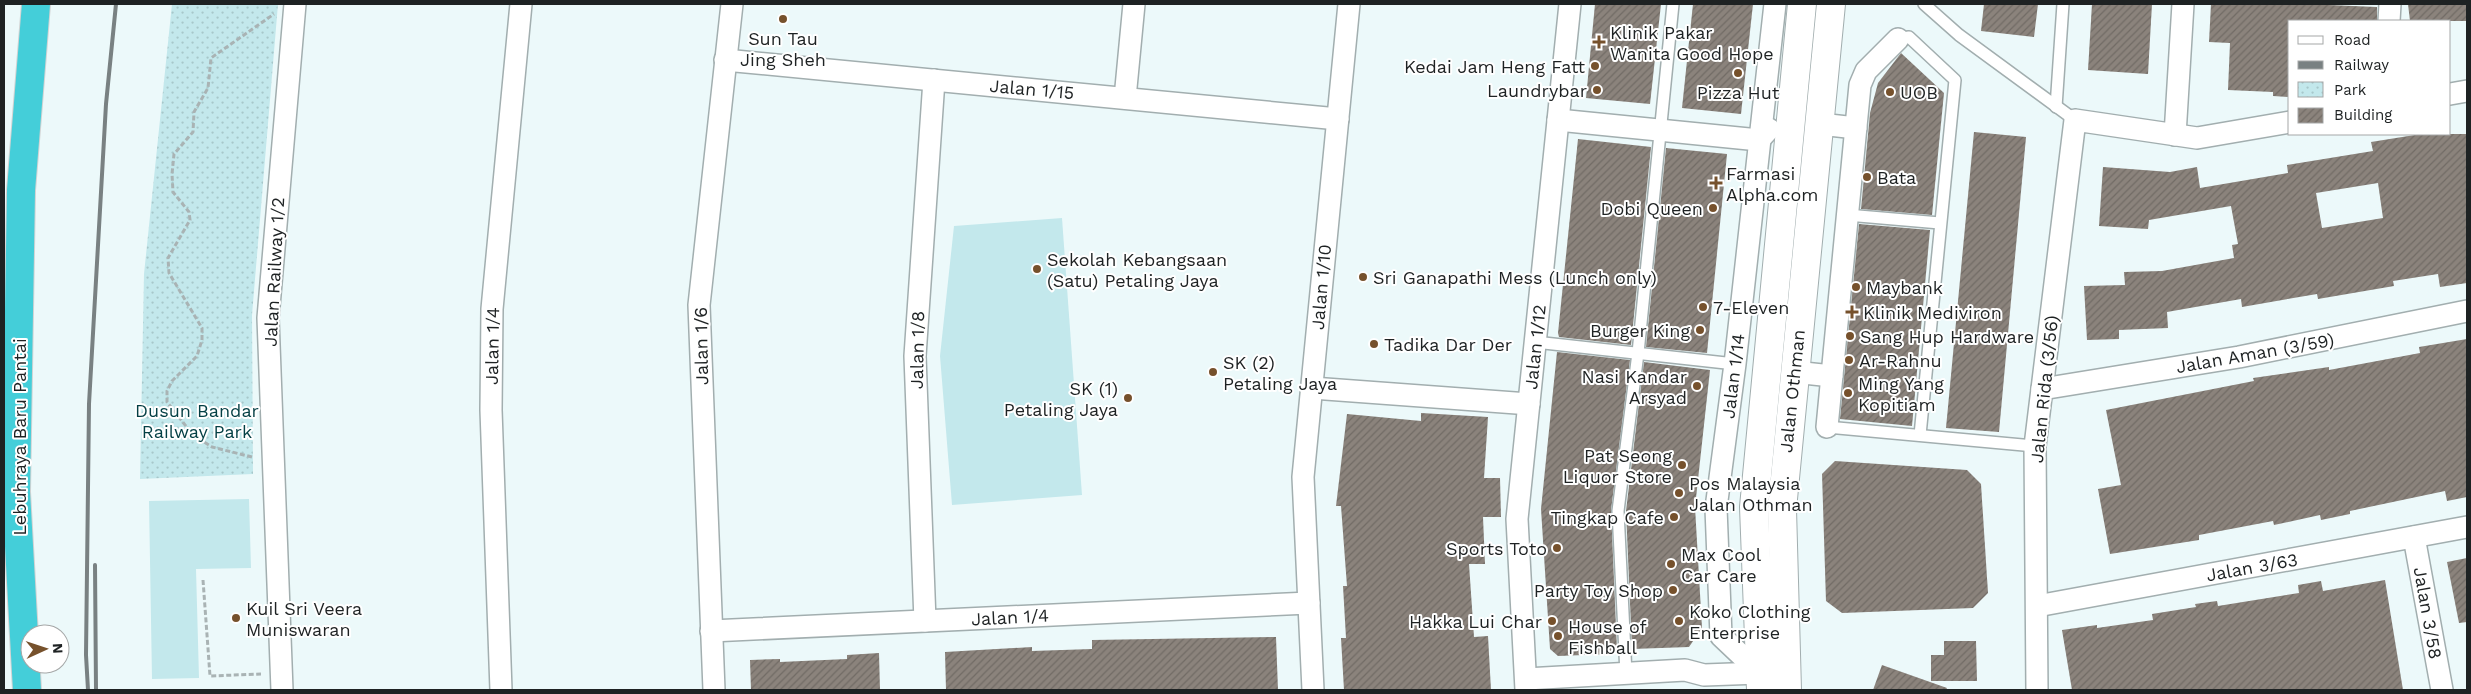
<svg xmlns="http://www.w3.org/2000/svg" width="2471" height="694" font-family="'Work Sans',sans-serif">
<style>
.green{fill:#c3e8ec}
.park{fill:url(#park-dots)}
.building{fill:url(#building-hatch);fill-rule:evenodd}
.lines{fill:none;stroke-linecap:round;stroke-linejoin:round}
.lane-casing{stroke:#a2aeaf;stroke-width:14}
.street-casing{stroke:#a2aeaf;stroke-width:24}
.secondary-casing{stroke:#a2aeaf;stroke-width:30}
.highway-casing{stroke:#d2d3d3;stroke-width:30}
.path{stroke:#a9b3b4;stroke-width:3;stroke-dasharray:5 2.5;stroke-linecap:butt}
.lane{stroke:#fff;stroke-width:11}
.street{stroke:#fff;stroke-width:21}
.secondary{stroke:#fff;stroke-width:28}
.highway{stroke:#44ced9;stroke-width:28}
.rail{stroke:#798182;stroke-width:4}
.poi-dot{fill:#76512c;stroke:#fff;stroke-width:2}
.labels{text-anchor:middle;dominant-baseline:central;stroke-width:4;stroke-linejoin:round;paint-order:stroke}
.poi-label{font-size:18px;fill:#1e2223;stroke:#fff;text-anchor:start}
.street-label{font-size:18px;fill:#1e2223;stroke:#fff}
.park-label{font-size:18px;fill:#033f44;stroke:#fff}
</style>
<defs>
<pattern id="park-dots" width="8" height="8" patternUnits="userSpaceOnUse" patternTransform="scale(1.25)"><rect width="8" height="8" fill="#c3e8ec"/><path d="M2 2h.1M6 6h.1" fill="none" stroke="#a7c7ca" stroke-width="1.8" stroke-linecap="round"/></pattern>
<pattern id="building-hatch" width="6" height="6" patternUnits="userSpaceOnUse" patternTransform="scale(1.25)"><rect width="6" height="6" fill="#8b837c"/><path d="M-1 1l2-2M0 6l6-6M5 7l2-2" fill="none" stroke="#716b65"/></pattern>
</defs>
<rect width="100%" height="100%" fill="#ecf9fa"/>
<g class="green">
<polygon points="1062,218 1082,495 952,505 940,356 954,226"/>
<polygon points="249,499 251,568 196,569 199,678 152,679 149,501"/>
</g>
<polygon class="park" points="172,4 278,4 252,315 253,474 140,479 144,274"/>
<g class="building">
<polygon points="1595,4 1661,4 1650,104 1586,98"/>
<polygon points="1693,4 1753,4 1741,114 1682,108"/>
<polygon points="1984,4 2038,4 2034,37 1981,31"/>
<polygon points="2092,4 2152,4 2148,74 2088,70"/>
<polygon points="2211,4 2305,4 2377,7 2377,21 2290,21 2290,97 2273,96 2273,92 2228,90 2230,43 2209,42"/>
<polygon points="2408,4 2467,4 2467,21 2410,21"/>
<polygon points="1901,53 1944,93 1932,215 1861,209 1870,113 1878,83"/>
<polygon points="1974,132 2026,137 1999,432 1946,428"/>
<path d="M2421 134H2467V283L2440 287 2438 274 2393 281 2394 286 2318 299 2317 294 2242 307 2241 299 2167 312 2168 328 2119 330V339L2087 340 2084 286 2125 285 2124 272 2162 271 2234 258 2232 245 2238 244 2231 206 2149 220 2148 229 2099 226 2103 167 2170 172 2197 167 2200 188 2288 173 2287 165 2373 151 2371 142ZM2378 183 2383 218 2322 228 2316 193Z"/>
<polygon points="1578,139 1651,147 1631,345 1559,337 1558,333"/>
<polygon points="1666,148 1727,154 1707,353 1646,347"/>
<polygon points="1859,224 1930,230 1912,426 1840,419"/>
<polygon points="2467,339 2467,497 2447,501 2445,491 2350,511 2350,514 2321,520 2320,515 2274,525 2273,521 2199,535 2199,540 2110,554 2098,489 2121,485 2106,410 2254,381 2253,378 2329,367 2329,370 2420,353 2419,347"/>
<polygon points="1557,352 1630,360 1611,510 1617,650 1611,650 1611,654 1558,656 1550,649 1541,509"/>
<polygon points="1644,362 1710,370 1695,507 1702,628 1689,647 1632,649 1626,511"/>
<polygon points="1421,413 1488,417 1484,478 1500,478 1501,517 1483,517 1485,564 1469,564 1474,637 1488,636 1491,690 1344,690 1341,638 1346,638 1343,586 1347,586 1341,506 1336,506 1347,414 1421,421"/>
<polygon points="1835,461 1967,470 1981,484 1988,593 1973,608 1842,613 1826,601 1822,474"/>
<polygon points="2467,558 2467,622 2459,623 2447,562"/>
<polygon points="2385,580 2403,690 2072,690 2062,630 2097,625 2097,628 2153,620 2152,614 2196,607 2195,604 2217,601 2218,606 2299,593 2298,585 2321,581 2323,591"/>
<polygon points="1276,637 1278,690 946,690 945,652 1032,647 1032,651 1092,649 1092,640"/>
<polygon points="1944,641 1976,641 1977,681 1931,681 1931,655 1944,655"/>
<polygon points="879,653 880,690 751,690 750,660 780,659 780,662 847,659 847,655"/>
<polygon points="1882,665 1947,688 1946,690 1873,690"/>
</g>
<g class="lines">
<defs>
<g id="lane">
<polyline points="1924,4 1959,35 2075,120"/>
<polyline points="1898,39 1909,37 1955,80 1920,435"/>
<polyline points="2056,107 2063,4"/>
<polyline points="1847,215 1940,223"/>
<polyline points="1535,342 1735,364"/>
<polyline points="1827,427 2035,446"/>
<polyline points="1626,674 1618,511 1638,353 1673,4"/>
</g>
<g id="street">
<polyline points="2389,21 2390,4"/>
<polyline points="725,60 1338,119"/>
<polyline points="2450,94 2467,91"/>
<polyline points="1125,98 1134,4"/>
<polyline points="1558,120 1759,140 1769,129"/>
<polyline points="1820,124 1856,128"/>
<polyline points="2175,135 2183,4"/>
<polyline points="1794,372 1832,376"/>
<polyline points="1312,388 1529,404"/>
<polyline points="2042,389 2239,357 2467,311"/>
<polyline points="1827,427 1860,85 1866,71 1898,39"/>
<polyline points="2414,537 2442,690"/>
<polyline points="2037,606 2467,527"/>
<polyline points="925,621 915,356 934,80"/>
<polyline points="711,631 1309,603"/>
<polyline points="1760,673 1721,636 1716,508 1735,364 1775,4"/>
<polyline points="1526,679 1685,670 1704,675 1760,673"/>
<polyline points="282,690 268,318 295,4"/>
<polyline points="501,690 491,410 492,309 521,4"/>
<polyline points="714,690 699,305 732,4"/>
<polyline points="1313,690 1303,477 1349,4"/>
<polyline points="1526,690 1517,519 1570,4"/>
<polyline points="2037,690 2035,446 2075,120 2197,138 2290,122"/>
</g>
<g id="secondary">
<polyline points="1761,690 1754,507 1802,4"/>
<polyline points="1787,690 1782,509 1831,4"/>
</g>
<polyline id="highway" points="27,690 16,492 21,190 36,4"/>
</defs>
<use href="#lane" class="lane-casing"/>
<use href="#street" class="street-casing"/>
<use href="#secondary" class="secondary-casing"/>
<use href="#highway" class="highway-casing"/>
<g class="path">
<polyline points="252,457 212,447 193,435 167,402 167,391 172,381 197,356 202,340 202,328 169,273 168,258 190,220 189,212 173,192 172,174 174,154 193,132 194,112 208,88 211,58 274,14"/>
<polyline points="203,580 210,676 261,674"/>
</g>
<use href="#lane" class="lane"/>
<use href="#street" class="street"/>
<use href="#secondary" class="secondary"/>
<use href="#highway" class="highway"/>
<g class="rail">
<polyline points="95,565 96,690"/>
<polyline points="88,690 86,655 89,404 106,104 116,4"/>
</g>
</g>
<g class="poi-dot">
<circle cx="783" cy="19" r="5"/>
<path d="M1596.5 34.5h5v5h5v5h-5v5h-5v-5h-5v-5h5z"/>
<circle cx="1595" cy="66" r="5"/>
<circle cx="1738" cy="73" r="5"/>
<circle cx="1597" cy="90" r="5"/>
<circle cx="1890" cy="92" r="5"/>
<circle cx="1867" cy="177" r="5"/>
<path d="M1713.5 175.5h5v5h5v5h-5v5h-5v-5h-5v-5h5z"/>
<circle cx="1713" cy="208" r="5"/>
<circle cx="1037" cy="269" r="5"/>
<circle cx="1363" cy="277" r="5"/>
<circle cx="1856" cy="287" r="5"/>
<circle cx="1703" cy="307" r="5"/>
<path d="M1849.5 304.5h5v5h5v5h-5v5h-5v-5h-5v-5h5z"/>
<circle cx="1700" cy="330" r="5"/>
<circle cx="1850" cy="336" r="5"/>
<circle cx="1374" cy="344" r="5"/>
<circle cx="1849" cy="360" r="5"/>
<circle cx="1213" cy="372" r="5"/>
<circle cx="1697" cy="386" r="5"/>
<circle cx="1848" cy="393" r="5"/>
<circle cx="1128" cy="398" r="5"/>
<circle cx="1682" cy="465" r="5"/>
<circle cx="1679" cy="493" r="5"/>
<circle cx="1674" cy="517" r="5"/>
<circle cx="1557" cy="548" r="5"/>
<circle cx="1671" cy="564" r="5"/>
<circle cx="1673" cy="590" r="5"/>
<circle cx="236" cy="618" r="5"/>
<circle cx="1552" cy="621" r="5"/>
<circle cx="1679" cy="621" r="5"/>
<circle cx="1558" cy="636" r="5"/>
</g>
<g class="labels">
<g class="poi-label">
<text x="1610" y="32">Klinik Pakar<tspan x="1610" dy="21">Wanita Good Hope</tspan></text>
<text x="783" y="38" text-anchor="middle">Sun Tau<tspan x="783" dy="21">Jing Sheh</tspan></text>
<text x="1585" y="66" text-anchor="end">Kedai Jam Heng Fatt</text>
<text x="1587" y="90" text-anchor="end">Laundrybar</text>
<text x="1738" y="92" text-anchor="middle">Pizza Hut</text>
<text x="1900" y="92">UOB</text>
<text x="1726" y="173">Farmasi<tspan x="1726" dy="21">Alpha.com</tspan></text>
<text x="1877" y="177">Bata</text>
<text x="1703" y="208" text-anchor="end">Dobi Queen</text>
<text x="1047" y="259">Sekolah Kebangsaan<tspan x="1047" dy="21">(Satu) Petaling Jaya</tspan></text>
<text x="1373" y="277">Sri Ganapathi Mess (Lunch only)</text>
<text x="1866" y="287">Maybank</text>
<text x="1713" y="307">7-Eleven</text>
<text x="1863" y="312">Klinik Mediviron</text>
<text x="1690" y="330" text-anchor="end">Burger King</text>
<text x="1860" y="336">Sang Hup Hardware</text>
<text x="1384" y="344">Tadika Dar Der</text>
<text x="1859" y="360">Ar-Rahnu</text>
<text x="1223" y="362">SK (2)<tspan x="1223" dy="21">Petaling Jaya</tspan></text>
<text x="1687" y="376" text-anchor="end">Nasi Kandar<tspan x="1687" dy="21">Arsyad</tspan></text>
<text x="1858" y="383">Ming Yang<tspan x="1858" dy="21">Kopitiam</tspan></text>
<text x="1118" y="388" text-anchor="end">SK (1)<tspan x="1118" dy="21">Petaling Jaya</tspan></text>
<text x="1672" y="455" text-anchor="end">Pat Seong<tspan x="1672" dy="21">Liquor Store</tspan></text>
<text x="1689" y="483">Pos Malaysia<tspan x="1689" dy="21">Jalan Othman</tspan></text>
<text x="1664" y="517" text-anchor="end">Tingkap Cafe</text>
<text x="1547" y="548" text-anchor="end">Sports Toto</text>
<text x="1681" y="554">Max Cool<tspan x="1681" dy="21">Car Care</tspan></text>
<text x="1663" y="590" text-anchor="end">Party Toy Shop</text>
<text x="246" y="608">Kuil Sri Veera<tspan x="246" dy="21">Muniswaran</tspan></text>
<text x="1689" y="611">Koko Clothing<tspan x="1689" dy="21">Enterprise</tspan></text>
<text x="1542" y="621" text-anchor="end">Hakka Lui Char</text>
<text x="1568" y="626">House of<tspan x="1568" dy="21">Fishball</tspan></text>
</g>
<g class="street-label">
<text transform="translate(1032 89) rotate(5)">Jalan 1/15</text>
<text transform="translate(274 272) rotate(-87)">Jalan Railway 1/2</text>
<text transform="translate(1321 287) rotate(-85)">Jalan 1/10</text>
<text transform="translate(492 346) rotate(-89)">Jalan 1/4</text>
<text transform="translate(701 346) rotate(-91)">Jalan 1/6</text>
<text transform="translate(1535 347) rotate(-84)">Jalan 1/12</text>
<text transform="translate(917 350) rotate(-89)">Jalan 1/8</text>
<text transform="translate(2255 353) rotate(-10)">Jalan Aman (3/59)</text>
<text transform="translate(1733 376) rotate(-83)">Jalan 1/14</text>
<text transform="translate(2044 389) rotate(-84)">Jalan Rida (3/56)</text>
<text transform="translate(1792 391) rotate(-84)">Jalan Othman</text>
<text transform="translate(19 437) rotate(-90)">Lebuhraya Baru Pantai</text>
<text transform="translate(2252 567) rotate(-10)">Jalan 3/63</text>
<text transform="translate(2428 613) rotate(80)">Jalan 3/58</text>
<text transform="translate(1010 617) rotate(-3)">Jalan 1/4</text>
</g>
<g class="park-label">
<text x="197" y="410">Dusun Bandar<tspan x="197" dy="21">Railway Park</tspan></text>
</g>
</g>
<rect width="2471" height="694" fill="none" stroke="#1e2223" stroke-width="10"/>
<rect x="2288" y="20" width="162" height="115" fill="#ffffff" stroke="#a5a7a7"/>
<rect x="2298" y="36" width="25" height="8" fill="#ffffff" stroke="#a5a7a7"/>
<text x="2334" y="45" font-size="15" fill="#1e2223">Road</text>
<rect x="2298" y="61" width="25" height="8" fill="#798182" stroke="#a5a7a7"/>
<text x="2334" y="70" font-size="15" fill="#1e2223">Railway</text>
<rect x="2298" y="82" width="25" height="15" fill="url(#park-dots)" stroke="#a5a7a7"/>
<text x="2334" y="95" font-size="15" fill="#1e2223">Park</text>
<rect x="2298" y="108" width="25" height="15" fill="url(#building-hatch)" stroke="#a5a7a7"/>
<text x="2334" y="120" font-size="15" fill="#1e2223">Building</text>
<g transform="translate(45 649) rotate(87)"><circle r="24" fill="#ffffff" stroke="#a5a7a7"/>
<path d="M0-4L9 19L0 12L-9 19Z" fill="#76512c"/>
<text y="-8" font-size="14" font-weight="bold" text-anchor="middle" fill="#1e2223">N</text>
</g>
</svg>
